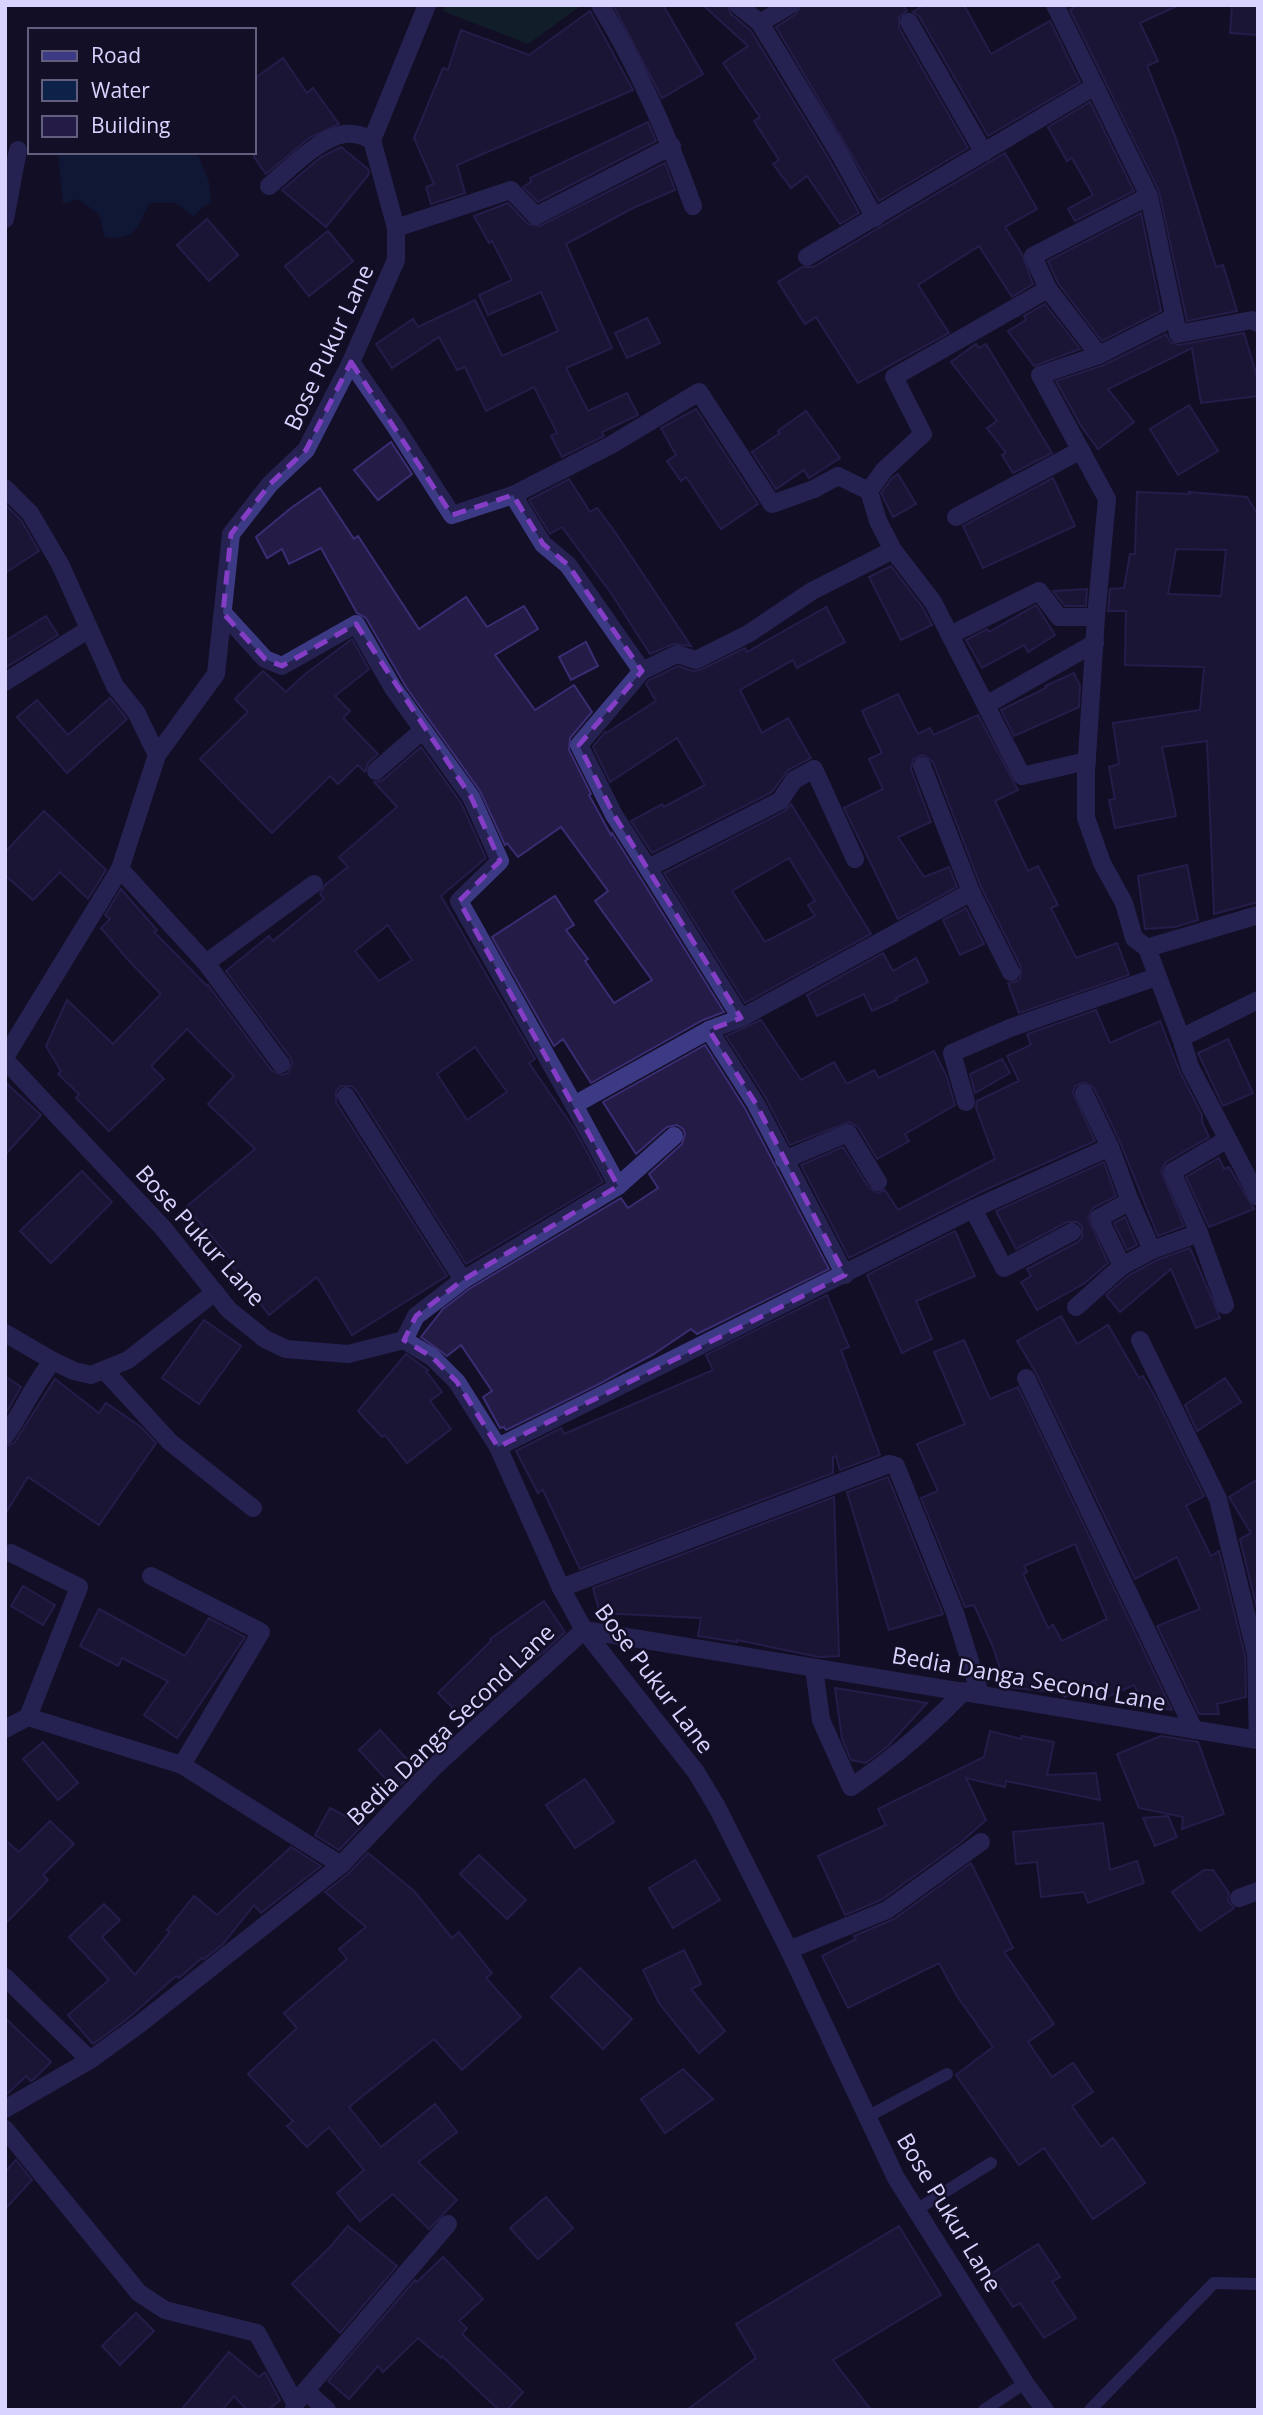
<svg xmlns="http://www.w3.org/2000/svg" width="1263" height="2415" font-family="'Open Sans',sans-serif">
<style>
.green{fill:#12302f}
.water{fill:#0c2248}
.building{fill:#241b47;stroke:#3b2d73;stroke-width:2;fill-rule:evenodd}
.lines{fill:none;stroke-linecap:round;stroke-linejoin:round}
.lane{stroke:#3d3a85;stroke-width:12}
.street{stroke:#3d3a85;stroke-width:18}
.marked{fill:none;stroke:#843dc5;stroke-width:5;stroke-dasharray:14 9;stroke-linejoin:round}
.labels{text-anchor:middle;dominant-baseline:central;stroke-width:5;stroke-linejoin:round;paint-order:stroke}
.street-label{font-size:23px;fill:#d9d4ff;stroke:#130f26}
</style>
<rect width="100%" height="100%" fill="#130f26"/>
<polygon class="green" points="445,5 582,5 528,44 443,11"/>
<path class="water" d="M58 152H197L209 182 211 201 193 216 175 203H150C136 227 137 241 105 237L99 214 78 199 63 204Z"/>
<g class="building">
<polygon points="613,5 663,5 703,74 662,98"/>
<polygon points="703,5 727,5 731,14 751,31 829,159 859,213 840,224 807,176 791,188 773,164 779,160 754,121 760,117 723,63 748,46"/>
<polygon points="801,5 903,5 907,11 899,17 899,28 968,148 879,201 776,27 796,14"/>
<polygon points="924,5 964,5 991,54 1050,21 1080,82 988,136 919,16 913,12"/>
<polygon points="1078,5 1179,5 1140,23 1158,61 1147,66 1175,136 1216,267 1223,265 1237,311 1187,321 1159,191 1070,10"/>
<polygon points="1232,5 1258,5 1258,35 1230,33"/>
<polygon points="590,11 633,90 457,165 465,193 431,204 426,187 434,184 414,138 443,68 448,70 461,30 529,55"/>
<polygon points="283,58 307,93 313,88 339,124 309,138 266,174 254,157 254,79"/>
<polygon points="1090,102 1134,191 1075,221 1068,209 1093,195 1072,158 1067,161 1048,127"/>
<polygon points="648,122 656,141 538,202 523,187 531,182 530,178"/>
<polygon points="341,147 368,169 369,174 326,227 282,190 321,157"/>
<polygon points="1005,153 1037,209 1005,227 1022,254 1033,284 1012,297 979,246 918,285 949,333 858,383 816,317 805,324 778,282 802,267 813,267"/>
<polygon points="665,163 675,190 633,208 566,244 612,348 566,368 588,411 627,393 638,415 602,432 604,436 562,457 551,436 557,433 534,387 486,411 465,367 457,370 439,337 392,368 376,344 413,319 418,327 475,300 502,356 558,331 541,292 488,315 479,295 512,280 492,241 489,243 474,216 508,203 528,224 540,226"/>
<polygon points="1141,213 1161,311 1102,341 1058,283 1048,261"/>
<polygon points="207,219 238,255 209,281 177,245"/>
<polygon points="328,231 353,261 309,296 285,266"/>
<polygon points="1045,304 1080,349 1034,366 1008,331 1026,320 1024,316"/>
<polygon points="647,318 660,343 627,358 615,333"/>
<polygon points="1244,333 1258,380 1258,396 1201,403 1192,348 1108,389 1134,422 1098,449 1081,426 1056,381 1104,365 1166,334 1170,342 1179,345"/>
<polygon points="976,344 979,348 986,344 1052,453 1013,473 1002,455 1006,453 987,428 997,421 951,362"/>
<polygon points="1189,405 1218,451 1178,475 1150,429"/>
<polygon points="696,409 758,504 721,529 686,477 681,481 667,461 676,455 661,428"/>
<polygon points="806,411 840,458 809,478 804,470 776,489 752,452 780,433 778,431"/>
<polygon points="391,442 412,474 378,500 354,470"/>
<polygon points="898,474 916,504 893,517 881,493 892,478"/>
<polygon points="1053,478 1075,526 983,568 963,526"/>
<polygon points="569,479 590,512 597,508 615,532 691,646 673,644 650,654 611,593 562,527 550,534 529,500"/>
<polygon points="320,488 354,539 358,536 419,629 466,597 487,627 524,606 538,629 495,655 535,710 574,685 592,712 570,738 569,750 591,794 589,795 611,835 612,833 638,874 724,1012 703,1020 591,1083 563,1039 554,1046 492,937 555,896 574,925 566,930 588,959 585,961 614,1003 652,980 595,901 608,891 561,827 518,857 507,843 505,845 480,791 406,687 366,618 357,613 321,548 289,564 282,549 267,558 256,537 291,508"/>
<path d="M1137 492 1190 494 1189 492 1247 497 1258 515V902L1214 914 1207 741 1162 747 1176 816 1115 828 1109 800 1115 799 1109 767 1119 764 1113 723 1200 710 1204 667 1125 665 1126 611H1108L1110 589 1124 588 1130 554H1135ZM1176 549 1226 550 1221 596 1168 594Z"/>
<polygon points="5,504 21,520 39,551 5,573"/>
<polygon points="891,566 923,608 932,625 901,640 869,577"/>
<polygon points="1087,589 1086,606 1065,606 1053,591"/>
<polygon points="1036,605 1055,635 1028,652 1024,645 982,668 966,640 987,629 989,632"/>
<polygon points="826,607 845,642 797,668 793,660 740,690 762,733 788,718 811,758 788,770 772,792 652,853 631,821 662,804 664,807 705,785 677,738 610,782 593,747 605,732 606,733 656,701 646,684 649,680 678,666 693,671 700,670 745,648 747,652"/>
<polygon points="46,616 58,635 5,668 5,641"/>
<polygon points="352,639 369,669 335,696 350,711 343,718 378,754 368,763 365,772 358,765 338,784 330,776 272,833 200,759 248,712 235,699 263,671 286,692 304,675"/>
<polygon points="586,642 598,666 571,680 559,657"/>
<polygon points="1074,673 1080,686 1079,707 1014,736 1001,710 1046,688 1045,686"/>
<polygon points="898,694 918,734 930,728 934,735 978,715 1018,790 995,801 1028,871 1038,866 1058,905 1051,908 1076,958 1117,943 1129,975 1019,1013 1008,983 1015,982 1020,979 1021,967 981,887 933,762 923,755 913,759 911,769 931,822 898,837 924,877 949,867 957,887 898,919 844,808 883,789 869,759 882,753 862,711"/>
<polygon points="110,698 127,719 67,773 17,717 37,700 68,735"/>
<path d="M421 747 461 803 486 858 441 896 535 1059 529 1063 575 1130 603 1182 466 1264 356 1090 351 1086H341L336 1091V1102L447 1276 352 1335 317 1277 269 1315 229 1262 232 1260 186 1207 255 1149 208 1104 234 1076 187 1029 151 1066 164 1079 109 1131 76 1098 79 1094 58 1074 61 1071 46 1046 67 1000 113 1044 161 994 130 962 101 928 110 919 105 915 121 889 157 930 154 932 207 986 208 985 272 1071 282 1075 288 1073 292 1063 290 1057 226 971 269 936 273 941 324 899 320 894 325 885 348 867 339 857 397 807 374 782 383 780ZM388 925 412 960 379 981 355 951ZM475 1047 507 1092 467 1120 437 1074Z"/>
<path d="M791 804 871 934 745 1003 664 873 785 811ZM789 858 815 901 808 905 815 916 765 942 732 891Z"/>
<polygon points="44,811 106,870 88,899 60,872 33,900 5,875 5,852"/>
<polygon points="1187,865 1198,920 1175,927 1145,929 1138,876"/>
<polygon points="966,908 984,944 960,955 943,920"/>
<polygon points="883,953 893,971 916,958 928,982 896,998 897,1000 872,1011 864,994 817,1016 807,995"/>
<polygon points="1096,1010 1110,1043 1160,1021 1180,1072 1202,1115 1202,1122 1209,1137 1166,1162 1161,1171 1184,1226 1158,1236 1120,1142 1094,1088 1084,1082 1075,1086 1073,1093 1095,1141 985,1190 849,1258 801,1165 843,1147 869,1188 878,1193 885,1190 898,1210 995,1159 976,1108 977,1101 1019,1081 1007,1056 1031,1045 1027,1034"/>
<polygon points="761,1020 801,1080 834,1062 847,1084 874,1070 879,1078 934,1051 947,1077 955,1105 905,1134 909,1141 877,1159 858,1127 849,1122 790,1145 766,1098 726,1036"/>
<polygon points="1228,1039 1253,1093 1223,1106 1198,1053"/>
<polygon points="705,1045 746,1110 829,1269 697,1334 691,1329 654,1354 599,1384 506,1430 504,1427 500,1428 483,1397 492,1391 461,1345 447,1356 421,1337 443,1309 469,1289 621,1198 628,1208 658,1188 649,1174 682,1144 685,1134 683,1129 677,1125 667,1127 636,1154 603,1102"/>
<polygon points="1002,1059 1010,1073 975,1093 970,1074"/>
<polygon points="5,1082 41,1115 5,1155"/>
<polygon points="1219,1158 1224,1169 1229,1167 1254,1209 1209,1227 1186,1177"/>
<polygon points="1104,1162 1116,1196 1093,1208 1088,1218 1108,1263 1085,1283 1037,1310 1021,1282 1031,1276 1027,1269 1078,1242 1082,1237 1082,1227 1077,1222 1067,1222 1016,1249 996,1211"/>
<polygon points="82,1171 112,1202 51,1263 20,1231"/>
<polygon points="1125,1217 1137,1245 1127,1250 1114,1223"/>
<polygon points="955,1231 975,1276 916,1301 932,1339 902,1353 867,1275"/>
<polygon points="1190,1248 1220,1318 1196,1328 1171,1269 1120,1312 1106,1295 1129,1275 1157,1260"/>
<polygon points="827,1295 849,1347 841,1350 880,1455 840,1470 836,1456 833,1457 833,1473 580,1569 543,1490 538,1493 516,1451 561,1428 564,1434 713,1370 706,1355"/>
<polygon points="1061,1316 1077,1344 1108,1325 1139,1378 1143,1376 1156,1398 1204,1496 1186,1506 1211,1556 1219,1551 1245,1656 1246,1697 1217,1704 1219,1714 1199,1714 1157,1626 1200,1609 1177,1557 1135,1579 1036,1373 1017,1341"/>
<polygon points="204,1320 241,1346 199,1404 162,1378"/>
<path d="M964 1340 990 1399 1018 1387 1172 1710 1144 1706 1134 1685 1103 1699 1095 1682 1065 1697 1061 1693 1006 1687 993 1647 974 1605 965 1607 921 1498 938 1491 917 1444 965 1424 934 1352ZM1075 1544 1107 1619 1062 1641 1053 1625 1048 1628 1023 1574 1027 1572 1024 1566Z"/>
<polygon points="406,1354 428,1370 426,1371 442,1392 430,1401 451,1429 407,1463 385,1435 382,1437 358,1411"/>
<polygon points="5,1376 21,1387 5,1415"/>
<polygon points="1225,1378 1241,1402 1197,1431 1185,1405"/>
<polygon points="55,1379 99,1413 106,1403 141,1427 156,1443 99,1525 28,1477 5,1514 5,1447 14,1443"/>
<polygon points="888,1477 943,1614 889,1630 847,1492"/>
<polygon points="1258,1479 1258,1613 1240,1539 1251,1533 1229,1497"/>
<polygon points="834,1497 839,1656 819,1657 737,1640 737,1642 698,1636 701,1618 600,1613 593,1588"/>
<polygon points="23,1586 55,1605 43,1625 11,1606"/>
<polygon points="544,1601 565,1632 544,1652 505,1678 464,1719 438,1693 491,1641 490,1639"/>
<polygon points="99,1609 185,1656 209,1618 245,1637 177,1738 144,1715 168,1681 122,1658 118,1666 80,1646"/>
<polygon points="835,1688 927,1703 888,1746 866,1763 851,1760 842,1739"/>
<polygon points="380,1730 416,1769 396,1790 359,1750"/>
<polygon points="990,1731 1021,1739 1022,1736 1054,1742 1047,1775 1096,1773 1100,1800 1006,1781 1005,1787 966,1778 986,1820 960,1843 881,1900 845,1915 818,1856 886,1825 878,1809 984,1757"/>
<polygon points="1161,1736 1198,1742 1224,1814 1182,1829 1183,1817 1139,1808 1117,1754"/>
<polygon points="43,1742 78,1783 58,1800 23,1759"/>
<polygon points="585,1779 614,1822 575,1848 546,1805"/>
<polygon points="330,1808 363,1825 339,1850 315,1835"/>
<polygon points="1168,1816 1177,1837 1155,1846 1143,1818"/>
<polygon points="50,1821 74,1844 43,1875 48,1880 5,1924 5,1840 19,1852"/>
<polygon points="1103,1823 1110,1870 1137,1861 1144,1883 1088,1903 1084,1892 1041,1897 1037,1862 1016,1864 1013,1832"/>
<polygon points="291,1847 321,1866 261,1913 254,1905 223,1944 204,1959 202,1958 179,1978 176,1976 126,2020 93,2044 68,2015 109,1980 69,1937 104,1904 120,1920 102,1937 135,1975 170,1932 167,1930 194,1896 217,1915"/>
<polygon points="368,1853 414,1891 452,1938 459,1932 492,1973 486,1978 521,2017 462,2070 434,2039 349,2107 381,2147 435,2104 457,2132 418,2162 457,2200 429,2229 393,2194 360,2221 337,2193 364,2170 329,2127 307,2147 287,2126 293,2121 248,2074 297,2028 284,2013 347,1959 339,1949 366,1927 325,1892 348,1874"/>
<polygon points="479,1855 526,1900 507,1919 460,1874"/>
<polygon points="695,1860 720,1900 673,1928 649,1888"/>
<polygon points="971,1863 1013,1948 1004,1952 1054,2024 1028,2042 1052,2077 1073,2063 1093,2092 1072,2106 1101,2147 1113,2138 1145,2183 1093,2219 1044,2148 1019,2165 956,2075 993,2047 957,1996 939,1963 848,2008 822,1956 856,1939 854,1936 894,1919"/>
<polygon points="1204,1870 1213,1870 1229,1893 1228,1901 1234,1908 1200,1931 1172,1892"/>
<polygon points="684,1950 701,1984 691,1989 725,2031 699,2053 659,2003 643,1970"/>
<polygon points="580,1968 632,2019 603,2049 551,1997"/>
<polygon points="5,2018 51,2062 34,2079 31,2081 26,2076 5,2096"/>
<polygon points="683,2069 713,2099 665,2133 641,2099"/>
<polygon points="16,2160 32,2180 5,2209 5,2172"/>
<polygon points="546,2197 573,2228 538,2259 510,2228"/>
<polygon points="348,2226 397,2266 340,2333 292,2284 330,2247"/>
<polygon points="899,2226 941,2295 833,2360 871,2410 687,2410 756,2358 736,2324"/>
<polygon points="1038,2244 1060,2277 1052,2282 1076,2318 1044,2338 1020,2303 1013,2307 991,2274"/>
<polygon points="443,2257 483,2299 459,2321 467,2328 462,2334 523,2392 507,2410 499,2410 442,2356 441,2358 418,2338 383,2372 378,2366 349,2399 328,2381 415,2280 417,2282"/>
<polygon points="136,2313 154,2331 120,2365 102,2346"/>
<polygon points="229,2352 259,2377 265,2372 280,2400 269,2410 247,2410 234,2396 222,2410 181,2410"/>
</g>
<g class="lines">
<g class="lane">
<polyline points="867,2117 947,2074"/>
<polyline points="916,2210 991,2163"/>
<polyline points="984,2410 1025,2383"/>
<polyline points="1090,2410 1214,2283 1258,2284"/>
</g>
<g class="street">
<path d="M600 5C639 68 668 136 693 206"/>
<polyline points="738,5 760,23 790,5"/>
<polyline points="1055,5 1149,196 1178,334 1252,320 1258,323"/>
<polyline points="909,22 984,153"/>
<polyline points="760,23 839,153 875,218"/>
<path d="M269 186C288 170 320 137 345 134 355 133 364 136 372 140"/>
<polyline points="5,219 18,150"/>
<polyline points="396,228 511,190 536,216 672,146"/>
<polyline points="807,257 1095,86"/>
<polyline points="1048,289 894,377 923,434 884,470 869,491 878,521 893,550 933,602 1022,776 1087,761"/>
<polyline points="1174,317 1099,355 1040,375 1107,499 1096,617 1086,772 1086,818 1102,863 1124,903 1134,938 1147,948 1181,1038 1258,1000"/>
<polyline points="1099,355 1048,289 1033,256 1149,196"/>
<polyline points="351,362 395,426 452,515 513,495 611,445 699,392 772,504 814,489 838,476 869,491"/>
<polyline points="5,488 30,513 60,564 115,686 136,712 157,755"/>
<polyline points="513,495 543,544 568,565 642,671"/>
<polyline points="956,517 1081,450"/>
<polyline points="223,613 265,659 282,666 356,624 393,688 471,797 500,861 459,901 574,1105 618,1186"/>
<polyline points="950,635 1039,591 1059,617 1096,617"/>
<polyline points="5,682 89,629"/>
<polyline points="986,705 1095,643"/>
<polyline points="922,766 971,892 1011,972"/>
<polyline points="376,771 423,730"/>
<polyline points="648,868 614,815 579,745 642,671 677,654 696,660 748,634 812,591 893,550"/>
<polyline points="120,869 206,963 314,884"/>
<polyline points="1147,948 1258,915"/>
<polyline points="206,963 281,1064"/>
<polyline points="741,1018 971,892"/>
<polyline points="709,1030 756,1104 845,1275"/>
<polyline points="1181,1038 1190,1067 1258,1197"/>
<polyline points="5,1057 120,869 157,755 216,674 231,534 270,484 306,450 351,362 396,260 396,228 372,140 427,5"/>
<polyline points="5,1060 163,1228 229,1310 265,1339 286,1349 348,1354 404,1340 432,1357 457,1382 498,1447 561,1588 584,1630 696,1772 717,1807 789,1950 896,2178 1025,2383 1045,2410"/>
<polyline points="346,1096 463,1280"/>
<polyline points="966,1102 952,1053 1010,1028 1156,977"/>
<polyline points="574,1105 709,1030 741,1018 648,868 780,801 794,780 814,769 855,859"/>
<polyline points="784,1160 848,1133 878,1182"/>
<polyline points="1130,1201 1152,1250"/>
<polyline points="973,1209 1004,1268 1072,1232"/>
<polyline points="1199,1233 1172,1172 1226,1140"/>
<polyline points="1122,1266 1152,1250 1199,1233 1225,1305"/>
<polyline points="1076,1307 1122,1266 1099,1218 1130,1201 1110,1147 1084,1093"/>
<polyline points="5,1333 53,1361 74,1371 91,1375 128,1360 215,1292"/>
<polyline points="404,1340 416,1316 463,1280 618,1186 674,1136"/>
<polyline points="1140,1340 1218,1499 1256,1654 1258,1740"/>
<polyline points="105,1371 170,1442 253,1508"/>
<polyline points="1026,1378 1194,1730"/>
<path d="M5 1436C23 1412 33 1384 53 1361"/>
<polyline points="498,1447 973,1209 1110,1147"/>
<polyline points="11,1553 79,1587 28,1717"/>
<polyline points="151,1576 261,1632 182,1765"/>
<polyline points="561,1588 889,1464 896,1466 955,1613 980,1694"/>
<path d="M814 1668 821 1720 851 1787C893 1759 929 1728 964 1691"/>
<polyline points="5,1729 28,1717 182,1765 341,1865"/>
<polyline points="1239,1898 1258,1891"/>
<polyline points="789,1950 887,1910 981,1842"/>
<polyline points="5,1977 90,2060"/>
<polyline points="5,2109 90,2060 141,2023 341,1865 434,1767 584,1630 1258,1740"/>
<polyline points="5,2129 139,2293 165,2310 257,2333 295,2403 294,2410"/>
<polyline points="298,2400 307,2392 327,2410"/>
<polyline points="295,2403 448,2224"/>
</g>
</g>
<path d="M0 0H1263V2415H0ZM351 362 452 515 513 495 543 544 568 565 642 671 579 745 614 815 741 1018 709 1030 756 1104 845 1275 498 1447 457 1382 432 1357 404 1340 416 1316 463 1280 618 1186 459 901 500 861 471 797 356 624 282 666 265 659 223 613 231 534 270 484 306 450Z" fill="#130f26" fill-opacity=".55" fill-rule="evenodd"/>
<path class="marked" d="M351 362 452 515 513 495 543 544 568 565 642 671 579 745 614 815 741 1018 709 1030 756 1104 845 1275 498 1447 457 1382 432 1357 404 1340 416 1316 463 1280 618 1186 459 901 500 861 471 797 356 624 282 666 265 659 223 613 231 534 270 484 306 450Z"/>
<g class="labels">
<g class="street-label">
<text transform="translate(328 347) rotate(-65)">Bose Pukur Lane</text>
<text transform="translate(201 1235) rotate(48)">Bose Pukur Lane</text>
<text transform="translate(655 1678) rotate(53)">Bose Pukur Lane</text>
<text transform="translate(1029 1678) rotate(10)">Bedia Danga Second Lane</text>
<text transform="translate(450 1724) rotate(-44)">Bedia Danga Second Lane</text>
<text transform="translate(950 2212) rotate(59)">Bose Pukur Lane</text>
</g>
</g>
<rect width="1263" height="2415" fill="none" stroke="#d9d4ff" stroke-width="14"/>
<rect x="28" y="28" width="228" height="126" fill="#130f26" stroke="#625e7d" stroke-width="2"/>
<rect x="42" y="51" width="35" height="10" fill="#3d3a85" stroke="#625e7d" stroke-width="2"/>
<text x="91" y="63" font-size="21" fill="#d9d4ff">Road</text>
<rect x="42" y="80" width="35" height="21" fill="#0c2248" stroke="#625e7d" stroke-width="2"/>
<text x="91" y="98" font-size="21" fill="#d9d4ff">Water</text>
<rect x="42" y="116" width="35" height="21" fill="#241b47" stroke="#625e7d" stroke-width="2"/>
<text x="91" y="133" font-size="21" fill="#d9d4ff">Building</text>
</svg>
